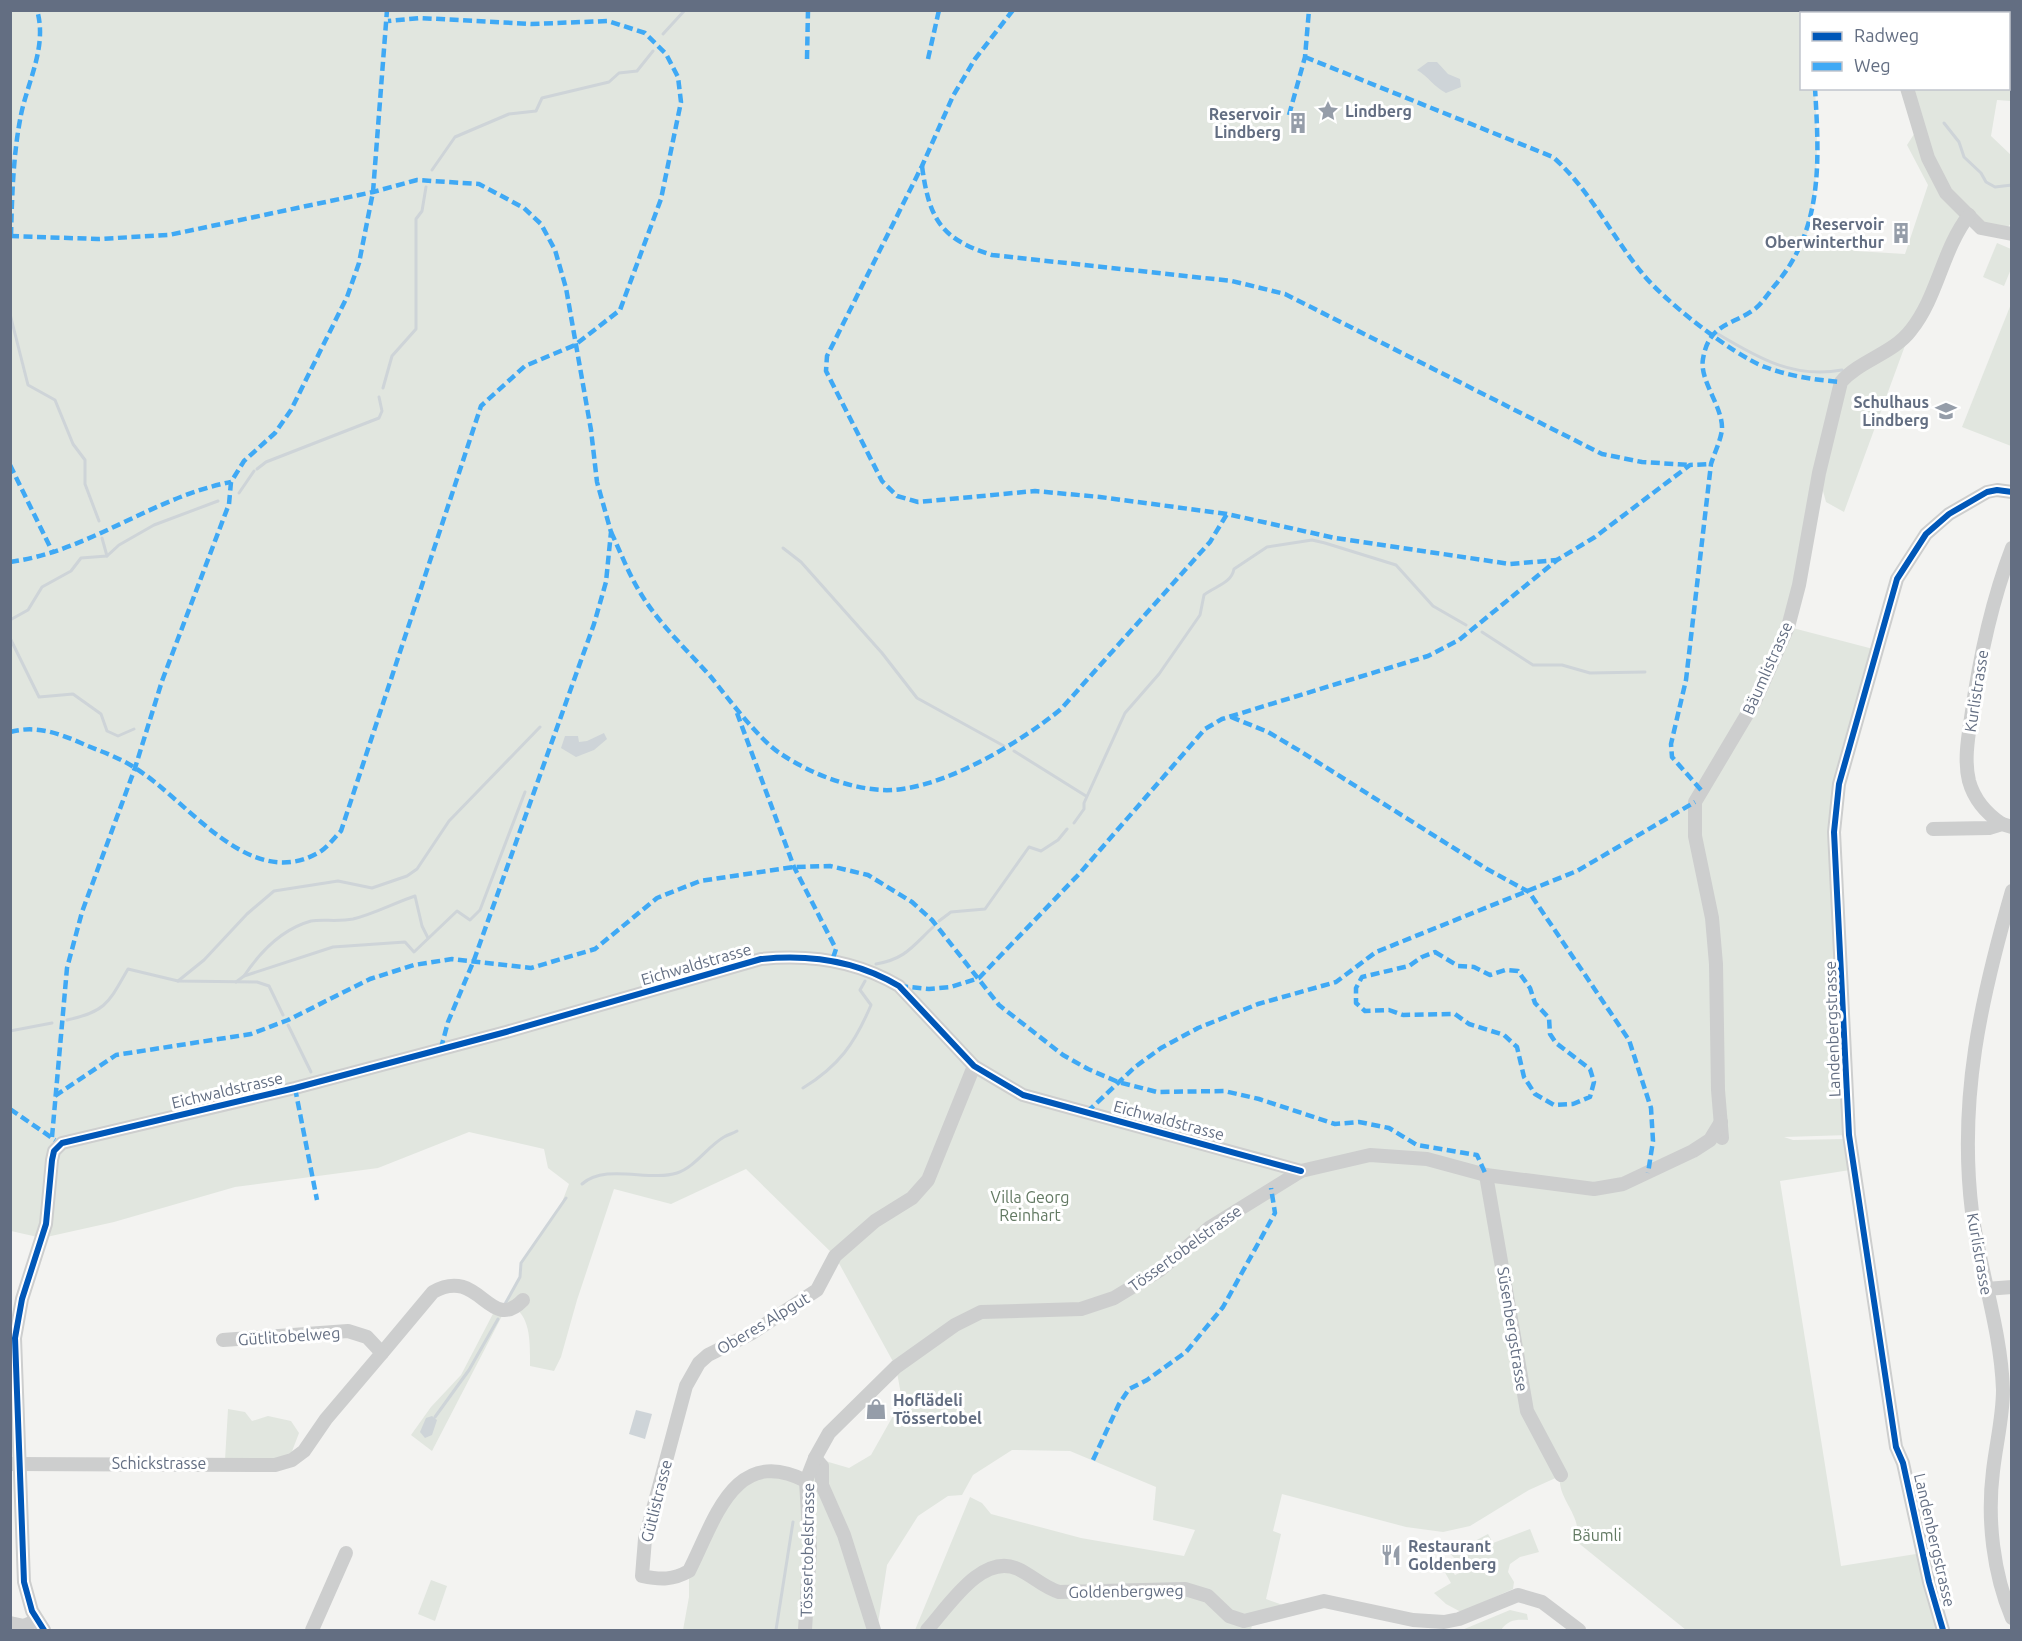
<svg xmlns="http://www.w3.org/2000/svg" width="2022" height="1641" font-family="Ubuntu,sans-serif">
<style>
.green{fill:#e1e6df}
.water{fill:#ced4d8}
.lines{fill:none;stroke-linecap:round;stroke-linejoin:round}
.stream{stroke:#ced4d8;stroke-width:3}
.minor{stroke:#cdcece;stroke-width:14}
.quiet{stroke:#3fa9f5;stroke-width:4.5;stroke-dasharray:9 4.5;stroke-linecap:butt}
.cycleway-casing{stroke:#fff;stroke-width:10}
.cycleway{stroke:#0057b8;stroke-width:6}
.labels{text-anchor:middle;dominant-baseline:central;stroke-width:6;stroke-linejoin:round;paint-order:stroke}
.poi-label{font-size:16px;font-weight:bold;fill:#636e82;stroke:#fff;text-anchor:start}
.street-label{font-size:16px;fill:#636e82;stroke:#fff}
.park-label{font-size:16px;fill:#627962;stroke:#fff}
</style>
<rect width="100%" height="100%" fill="#f3f3f1"/>
<g class="green">
<path d="M11 11H1828L1829 13 1802 14V88L1815 89C1818 143 1819 181 1807 235L1856 251 1905 254 1928 185 1907 145 1918 128 1907 89 2008 88V14H1890V11H2011V101L1997 100 1991 136 2011 155V223L2005 231 1969 216 1910 332 1844 512 1826 502 1823 491 1824 478 1789 627 1877 650 1839 784 1849 1135 1784 1137 1793 1140 1845 1139 1850 1170 1780 1181 1841 1566 1922 1553 1943 1630H1686L1576 1541C1584 1516 1557 1500 1560 1476L1529 1490 1470 1526 1443 1532 1406 1527 1282 1494 1273 1531 1281 1534 1266 1599 1291 1608 1253 1620 1251 1630H915L970 1497 982 1503 991 1514 1081 1538 1184 1556 1195 1530 1153 1520 1156 1487 1070 1451 1012 1450 973 1475 962 1495 948 1496 918 1516 887 1565 877 1630H683L689 1597V1571L732 1488 750 1473 806 1480 815 1458 849 1468 871 1455 902 1400 896 1367 835 1256 746 1169 671 1204 614 1189 577 1300 561 1357 554 1371 530 1366C530 1343 532 1310 505 1304L520 1277 521 1263 559 1210 569 1184 548 1168 544 1149 469 1132 378 1168 235 1187 114 1222 42 1238 11 1231Z"/>
<polygon points="1997,243 2011,249 2011,269 2004,286 1983,277"/>
<polygon points="2011,304 2011,446 1962,427"/>
<polygon points="496,1308 505,1310 432,1451 411,1435 431,1407 461,1375"/>
<polygon points="228,1409 245,1412 252,1421 268,1416 291,1421 299,1433 291,1454 277,1459 225,1460"/>
<polygon points="1530,1529 1539,1552 1520,1557 1510,1564 1508,1572 1514,1582 1513,1589 1461,1612 1446,1604 1434,1593 1451,1583 1443,1569 1450,1568 1455,1575 1470,1568 1467,1562 1454,1558 1446,1548 1471,1543 1488,1534 1493,1543"/>
<polygon points="431,1580 447,1586 435,1621 418,1614"/>
<path d="M1510 1610 1527 1614 1528 1620C1516 1619 1508 1620 1501 1630H1462Z"/>
</g>
<g class="water">
<path d="M1428 62H1437L1448 74 1460 79 1461 87 1446 93C1434 87 1429 77 1417 70Z"/>
<polygon points="604,733 607,739 594,750 576,757 561,748 565,736 578,736 579,742 587,741"/>
<polygon points="636,1410 652,1414 645,1439 629,1434"/>
<polygon points="432,1416 437,1420 432,1435 425,1438 420,1432 426,1418"/>
</g>
<g class="lines">
<g class="stream">
<polyline points="663,34 685,10"/>
<polyline points="1944,123 1959,142 1964,157 1981,173 1986,182 1995,187 2012,185"/>
<polyline points="432,170 455,137 509,114 536,111 542,98 609,82 619,73 637,71 653,51"/>
<polyline points="10,314 28,385 55,400 73,444 85,460 85,484 99,521"/>
<path d="M1718 334C1758 358 1794 379 1842 370"/>
<polyline points="383,388 392,356 416,329 416,219 422,211 426,187"/>
<polyline points="257,469 266,462 379,418 382,411 379,397"/>
<polyline points="239,493 254,471"/>
<polyline points="102,538 107,556"/>
<polyline points="783,548 801,562 882,653 917,698 1004,746"/>
<polyline points="10,620 28,610 42,587 71,571 81,558 107,556 119,545 154,525 218,501"/>
<polyline points="1482,632 1533,665 1562,665 1590,673 1645,672"/>
<polyline points="10,638 39,697 73,694 101,714 107,731 118,736 134,729"/>
<polyline points="1014,751 1086,796"/>
<path d="M1074 823 1084 809V803L1125 713 1159 674 1200 615 1204 595C1215 586 1231 584 1234 569L1267 547 1312 540 1325 543 1396 565 1433 606 1466 625"/>
<polyline points="939,921 951,912 985,909 1029,847 1041,851 1058,840 1067,829"/>
<path d="M876 964C905 959 912 947 933 927"/>
<path d="M244 976C260 952 282 929 311 921 322 919 339 922 353 919 374 914 394 903 415 896L422 926 428 938"/>
<polyline points="178,981 204,960 247,914 274,891 338,881 372,888 407,876 417,869 449,821 540,727"/>
<polyline points="236,982 244,976 333,947 405,942 414,952 457,911 470,920 480,910 525,792"/>
<path d="M67 1020C106 1012 109 1002 128 969L178 981 257 982 269 986 283 1015"/>
<polyline points="288,1025 311,1072"/>
<polyline points="10,1031 52,1023"/>
<path d="M803 1088C839 1066 855 1043 871 1005L860 990 865 981"/>
<path d="M582 1184C606 1163 649 1182 677 1173 695 1167 708 1146 724 1137 729 1134 732 1134 737 1131"/>
<polyline points="505,1304 520,1277 521,1263 566,1198"/>
<polyline points="435,1417 469,1370 498,1319"/>
<polyline points="776,1630 793,1522"/>
</g>
<g class="minor">
<polyline points="1886,10 1887,14"/>
<polyline points="1907,88 1928,158 1946,193 1981,228 2012,234"/>
<path d="M2002 824C1987 814 1974 799 1969 781 1964 761 1968 738 1971 718 1979 660 1991 603 2012 548"/>
<polyline points="1933,829 1989,828 2002,824 2012,827"/>
<path d="M2012 891C1981 998 1958 1099 1972 1212 1980 1271 2001 1330 2003 1390 2003 1417 1996 1444 1993 1471 1987 1519 1993 1573 2012 1618"/>
<path d="M1722 1138 1718 1090 1716 964 1712 918 1695 836V802L1755 701 1788 627 1799 585 1819 473 1841 382C1860 360 1893 354 1911 330 1938 296 1942 250 1969 215"/>
<polyline points="1486,1175 1527,1411 1561,1475"/>
<polyline points="1986,1289 2012,1287"/>
<path d="M382 1353 433 1292C480 1265 489 1335 523 1300"/>
<polyline points="815,1458 822,1466 822,1485 844,1535 874,1630"/>
<polyline points="10,1464 275,1465 292,1460 304,1451 326,1419 382,1353 367,1337 348,1331 223,1340"/>
<path d="M806 1481C734 1444 715 1520 689 1571 673 1580 661 1580 642 1576L645 1539 686 1386 699 1363 708 1355 752 1333 817 1290 835 1256 875 1221 912 1198 928 1180 974 1066"/>
<polyline points="10,1623 24,1626 37,1620"/>
<path d="M44 1630 32 1611 24 1582 15 1338 22 1299 46 1224 52 1160 54 1151 62 1143 295 1088 506 1032 761 959C809 954 857 961 899 986L974 1066 1023 1095 1301 1171"/>
<polyline points="312,1630 346,1553"/>
<polyline points="805,1630 810,1548 806,1481 815,1458 829,1433 896,1367 955,1325 981,1312 1081,1309 1114,1298 1160,1270 1209,1228 1301,1171 1370,1155 1427,1159 1486,1175 1594,1189 1623,1184 1693,1151 1710,1140 1721,1122"/>
<path d="M927 1630C948 1607 982 1552 1018 1569 1033 1576 1043 1587 1059 1592L1185 1589 1208 1596 1229 1616 1244 1621 1324 1601 1413 1620 1444 1622 1459 1619 1518 1595 1542 1602 1579 1630"/>
<polyline points="1943,1630 1929,1582 1903,1463 1896,1447 1849,1135 1834,832 1839,784 1897,579 1926,534 1949,514 1987,492 1997,490 2012,492"/>
</g>
<g class="quiet">
<polyline points="1013,10 975,59 953,96 922,166 827,356 826,371 882,481 897,496 918,502 1035,491 1100,497 1227,514 1335,538 1510,564 1557,560"/>
<polyline points="1807,10 1808,14"/>
<path d="M1305 57 1553 157C1590 190 1611 235 1642 273 1663 300 1733 355 1765 367 1789 376 1815 380 1841 382"/>
<polyline points="807,59 808,10"/>
<polyline points="928,59 939,10"/>
<polyline points="1289,115 1305,57 1309,10"/>
<path d="M922 166C929 218 940 239 992 255L1232 281 1285 294 1602 454 1642 462 1690 465"/>
<polyline points="10,236 98,239 169,235 373,192 417,180 479,184 524,208 541,224 555,250 566,288 591,430 597,482 611,532 606,582 594,624 474,960 448,1022 441,1048"/>
<path d="M11 236C12 197 13 158 20 120 26 84 48 48 37 10"/>
<polyline points="10,465 53,553"/>
<path d="M611 532C621 553 629 575 641 594 660 625 687 650 711 677 727 697 760 741 781 754 810 773 847 788 882 790 937 793 1020 743 1061 709L1210 542 1227 514"/>
<path d="M10 562C90 551 153 497 231 482"/>
<polyline points="737,713 794,867 836,949 832,961"/>
<polyline points="1231,717 1268,732 1300,751 1487,869 1529,892 1629,1040 1651,1108 1653,1141 1648,1173"/>
<path d="M10 732C36 725 58 733 81 743 99 751 119 757 135 768 188 800 248 892 318 853 327 848 334 838 341 831L481 406 525 366 575 345 620 310 661 199 681 102 678 77 666 54 645 33 608 21 531 24 420 18 388 21"/>
<path d="M1701 790 1672 757 1671 744 1686 680 1711 464C1714 454 1721 440 1722 429 1723 407 1699 380 1703 359 1709 322 1733 326 1756 308 1763 302 1770 291 1776 284 1824 227 1819 158 1815 88"/>
<polygon points="1435,952 1458,966 1474,967 1490,975 1505,970 1518,971 1530,988 1535,1003 1549,1018 1550,1034 1556,1043 1590,1069 1594,1082 1590,1097 1573,1104 1554,1105 1535,1094 1524,1077 1517,1047 1504,1035 1469,1024 1455,1014 1403,1015 1389,1010 1365,1011 1356,1003 1356,988 1362,977 1409,966 1422,957"/>
<polyline points="899,986 929,989 951,987 979,978 1080,873 1205,729 1222,719 1428,656 1459,640 1557,560 1595,537 1690,465 1711,464"/>
<polyline points="295,1088 317,1200"/>
<polyline points="55,1096 116,1055 251,1034 288,1020 370,979 414,965 452,959 531,968 595,949 657,898 700,881 794,867 830,866 868,875 912,902 932,920 999,1005 1063,1055 1088,1069 1118,1082 1157,1092 1224,1091 1259,1099 1335,1124 1359,1122 1389,1128 1417,1145 1477,1155 1486,1175"/>
<polyline points="10,1109 55,1140"/>
<polyline points="1087,1112 1135,1067 1161,1048 1198,1028 1258,1004 1336,982 1376,952 1577,871 1695,802"/>
<polyline points="52,1137 67,968 82,912 135,768 162,681 229,504 231,482 244,461 275,433 291,410 347,297 359,263 373,192 387,10"/>
<polyline points="1093,1460 1119,1404 1129,1389 1147,1380 1186,1352 1223,1307 1275,1213 1271,1188"/>
</g>
<defs>
<g id="cycleway">
<path d="M44 1630 32 1611 24 1582 15 1338 22 1299 46 1224 52 1160 54 1151 62 1143 295 1088 506 1032 761 959C809 954 857 961 899 986L974 1066 1023 1095 1301 1171"/>
<polyline points="1943,1630 1929,1582 1903,1463 1896,1447 1849,1135 1834,832 1839,784 1897,579 1926,534 1949,514 1987,492 1997,490 2012,492"/>
</g>
</defs>
<use href="#cycleway" class="cycleway-casing"/>
<use href="#cycleway" class="cycleway"/>
</g>
<defs>
<symbol id="sight-bare" viewBox="-9 -9 18 18"><path d="M0-6L1.8-2.2L6-1.7L2.9 1.2L3.7 5.4L0 3.3L-3.7 5.4L-2.9 1.2L-6-1.7L-1.8-2.2Z" fill="#959da9" stroke="#fff" stroke-width="2.5" paint-order="stroke"/></symbol>
<symbol id="building-bare" viewBox="-9 -9 18 18"><path d="M-4-6H4V6H1V3H-1V6H-4ZM-2.5-4.3h1.7v1.8h-1.7ZM.8-4.3h1.7v1.8H.8ZM-2.5-1h1.7V.8h-1.7ZM.8-1h1.7V.8H.8Z" fill="#959da9" stroke="#fff" stroke-width="2.5" paint-order="stroke"/></symbol>
<symbol id="school-bare" viewBox="-9 -9 18 18"><path d="M0-5L7-2L0 1L-7-2ZM-4 1L0 2.5L4 1V4Q0 6-4 4Z" fill="#959da9" stroke="#fff" stroke-width="2.5" paint-order="stroke"/></symbol>
<symbol id="shop-bare" viewBox="-9 -9 18 18"><path d="M-5-2.5h2.3a2.7 3.5 0 0 1 5.4 0H5L5.5 6h-11ZM-1.5-2.5h3a1.5 2.3 0 0 0-3 0Z" fill="#959da9" stroke="#fff" stroke-width="2.5" paint-order="stroke"/></symbol>
<symbol id="restaurant-bare" viewBox="-9 -9 18 18"><path d="M-5-6h1v4h1v-4h1v4h1v-4h1v5L-1.5 .5V6h-2V.5L-5-1ZM5-6V6H3V1.5H1.5Q1.5-4 5-6Z" fill="#959da9" stroke="#fff" stroke-width="2.5" paint-order="stroke"/></symbol>
</defs>
<g fill-rule="evenodd">
<use href="#sight-bare" x="1313" y="96" width="30" height="30"/>
<use href="#building-bare" x="1283" y="108" width="30" height="30"/>
<use href="#building-bare" x="1886" y="218" width="30" height="30"/>
<use href="#school-bare" x="1931" y="396" width="30" height="30"/>
<use href="#shop-bare" x="861" y="1394" width="30" height="30"/>
<use href="#restaurant-bare" x="1376" y="1540" width="30" height="30"/>
</g>
<g class="labels">
<g class="poi-label">
<text x="1345" y="111">Lindberg</text>
<text x="1281" y="114" text-anchor="end">Reservoir<tspan x="1281" dy="18">Lindberg</tspan></text>
<text x="1884" y="224" text-anchor="end">Reservoir<tspan x="1884" dy="18">Oberwinterthur</tspan></text>
<text x="1929" y="402" text-anchor="end">Schulhaus<tspan x="1929" dy="18">Lindberg</tspan></text>
<text x="893" y="1400">Hoflädeli<tspan x="893" dy="18">Tössertobel</tspan></text>
<text x="1408" y="1546">Restaurant<tspan x="1408" dy="18">Goldenberg</tspan></text>
</g>
<g class="street-label">
<text transform="translate(1767 668) rotate(-66)">Bäumlistrasse</text>
<text transform="translate(1976 691) rotate(-81)">Kurlistrasse</text>
<text transform="translate(696 964) rotate(-16)">Eichwaldstrasse</text>
<text transform="translate(1832 1029) rotate(-92)">Landenbergstrasse</text>
<text transform="translate(227 1090) rotate(-13)">Eichwaldstrasse</text>
<text transform="translate(1169 1120) rotate(15)">Eichwaldstrasse</text>
<text transform="translate(1185 1248) rotate(-36)">Tössertobelstrasse</text>
<text transform="translate(1980 1254) rotate(80)">Kurlistrasse</text>
<text transform="translate(763 1323) rotate(-31)">Oberes Alpgut</text>
<text transform="translate(1513 1329) rotate(81)">Süsenbergstrasse</text>
<text transform="translate(289 1336) rotate(-4)">Gütlitobelweg</text>
<text x="159" y="1463">Schickstrasse</text>
<text transform="translate(656 1501) rotate(-76)">Gütlistrasse</text>
<text transform="translate(1935 1540) rotate(77)">Landenbergstrasse</text>
<text transform="translate(807 1550) rotate(-89)">Tössertobelstrasse</text>
<text transform="translate(1126 1591) rotate(-1)">Goldenbergweg</text>
</g>
<g class="park-label">
<text x="1030" y="1197">Villa Georg<tspan x="1030" dy="18">Reinhart</tspan></text>
<text x="1597" y="1535">Bäumli</text>
</g>
</g>
<rect width="2022" height="1641" fill="none" stroke="#636e82" stroke-width="24"/>
<rect x="1800" y="12" width="210" height="78" fill="#ffffff" stroke="#c1c5cd" stroke-width="1.5"/>
<rect x="1812" y="32" width="30" height="9" fill="#0057b8" stroke="#c1c5cd" stroke-width="1.5"/>
<text x="1854" y="42" font-size="18" fill="#636e82">Radweg</text>
<rect x="1812" y="62" width="30" height="9" fill="#3fa9f5" stroke="#c1c5cd" stroke-width="1.5"/>
<text x="1854" y="72" font-size="18" fill="#636e82">Weg</text>
</svg>
